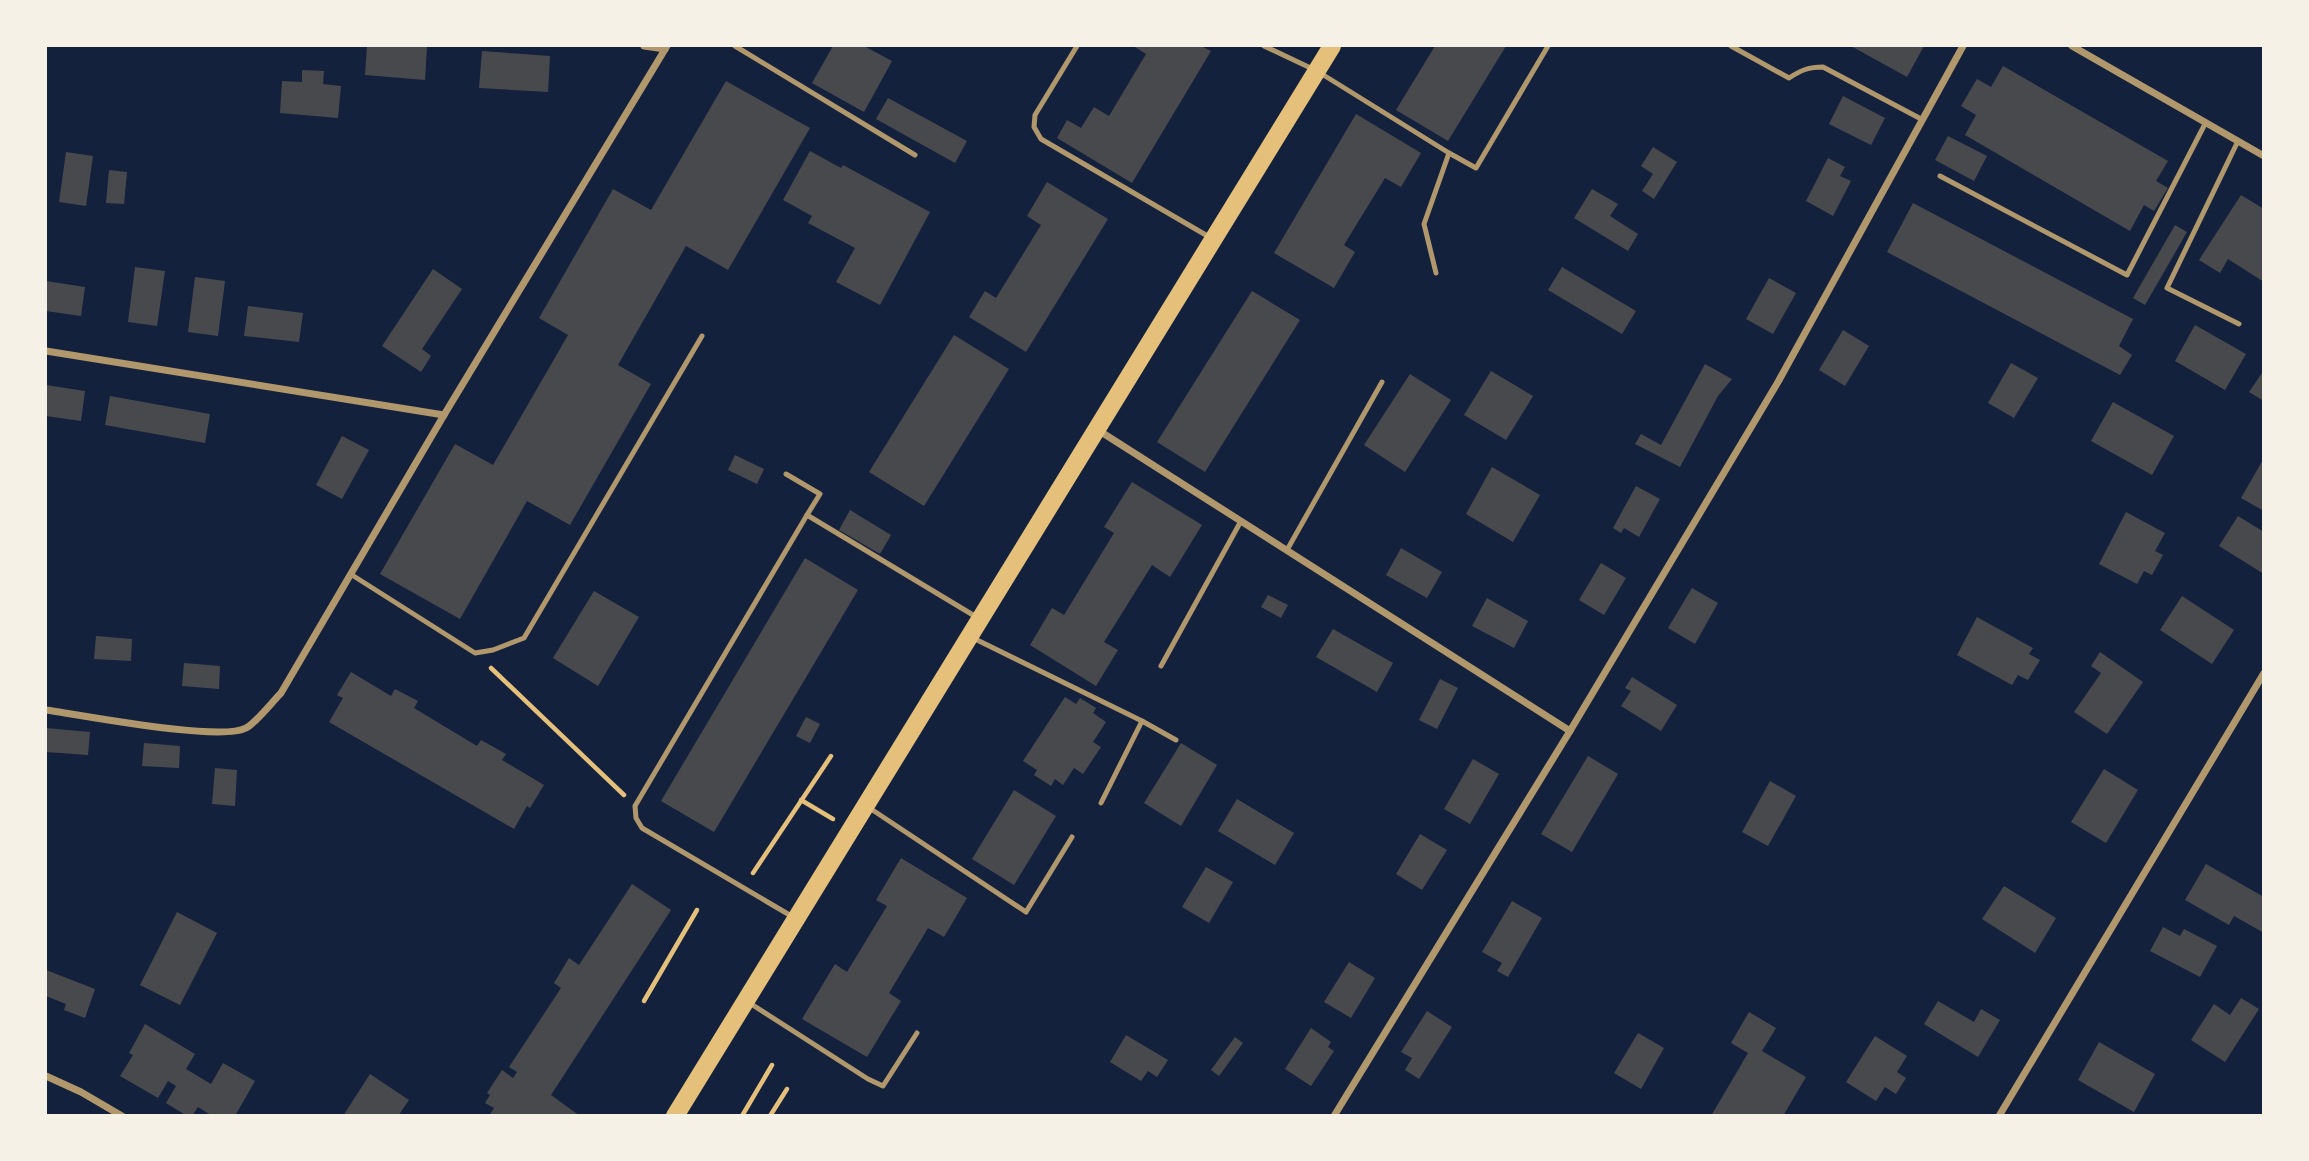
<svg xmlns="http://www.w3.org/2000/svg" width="2309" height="1161" font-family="Barlow,sans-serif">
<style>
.building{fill:#48494c}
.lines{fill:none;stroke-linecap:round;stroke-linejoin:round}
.path{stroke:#e5c07b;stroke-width:4.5}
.service{stroke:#b1986c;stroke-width:5}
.minor{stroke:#b1986c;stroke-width:7}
.primary{stroke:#e5c07b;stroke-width:18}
</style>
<rect width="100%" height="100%" fill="#14213d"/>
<g class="building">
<polygon points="367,46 427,47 425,80 365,75"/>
<polygon points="833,46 864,46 892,61 864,112 812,83"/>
<polygon points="1136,46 1201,46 1211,51 1132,183 1057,138 1067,120 1081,128 1094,107 1109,116 1146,54 1135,47"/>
<polygon points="1435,46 1506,46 1448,141 1396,110"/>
<polygon points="1851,46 1924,46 1907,77"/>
<polygon points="482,51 550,56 548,92 479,88"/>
<polygon points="2003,66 2168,161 2156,181 2168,188 2154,211 2144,205 2130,231 1965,135 1976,115 1961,106 1977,79 1991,87"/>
<polygon points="302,70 324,71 323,84 341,86 338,118 280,113 282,81 302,82"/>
<polygon points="726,81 810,128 728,270 686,246 618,365 651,384 570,525 527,501 460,619 380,574 455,444 493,465 568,335 539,318 613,189 651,210"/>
<polygon points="1843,96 1885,118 1871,145 1829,124"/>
<polygon points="888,98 967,141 955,163 876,119"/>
<polygon points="1356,114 1421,153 1401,187 1385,178 1344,245 1355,252 1334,288 1274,253"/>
<polygon points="1948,136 1987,156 1974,181 1935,160"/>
<polygon points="1653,147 1677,162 1654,199 1642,191 1653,174 1641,166"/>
<polygon points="810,151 841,168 843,165 930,212 880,305 836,282 855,248 808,223 812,216 783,200"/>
<polygon points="66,152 93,156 86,206 59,202"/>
<polygon points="1828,158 1845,167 1840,176 1851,181 1833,216 1806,201"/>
<polygon points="109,170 127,172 124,204 106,203"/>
<polygon points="1047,182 1108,219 1026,352 969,317 985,291 996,298 1041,225 1027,216"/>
<polygon points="1592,189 1618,204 1610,216 1638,234 1628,251 1574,218"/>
<polygon points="2241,195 2264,209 2264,282 2228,259 2220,273 2199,260"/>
<polygon points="1913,203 2133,319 2119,346 2132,355 2120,375 1887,252"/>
<polygon points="2175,225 2187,232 2145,305 2133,298"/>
<polygon points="135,267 165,271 157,326 128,322"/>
<polygon points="1562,267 1636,311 1622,334 1548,290"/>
<polygon points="433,269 462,289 422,349 431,356 421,372 382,346"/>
<polygon points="195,277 225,281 218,336 188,332"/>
<polygon points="1769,278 1796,293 1773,334 1746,319"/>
<polygon points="46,281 85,287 81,316 46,311"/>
<polygon points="1252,291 1300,320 1205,472 1157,442"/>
<polygon points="248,306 303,313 299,342 244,336"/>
<polygon points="2195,325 2246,354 2225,390 2175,361"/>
<polygon points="1843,330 1869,346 1845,386 1819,370"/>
<polygon points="954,335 1009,369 924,506 869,472"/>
<polygon points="2011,363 2038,378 2014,418 1988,403"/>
<polygon points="1705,364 1732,379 1718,396 1680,467 1635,444 1641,434 1661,445"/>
<polygon points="2264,370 2264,401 2249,392"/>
<polygon points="1491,371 1533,396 1506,440 1464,415"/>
<polygon points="1410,374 1451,400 1405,472 1364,445"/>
<polygon points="46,385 85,391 81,421 46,416"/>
<polygon points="110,396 210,414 205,443 105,425"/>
<polygon points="2113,402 2174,436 2152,475 2091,441"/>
<polygon points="342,436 369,450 342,499 316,485"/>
<polygon points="735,455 764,469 757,484 728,470"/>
<polygon points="2264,458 2264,511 2241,498"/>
<polygon points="1492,467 1540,495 1513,542 1466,514"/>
<polygon points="1132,482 1202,525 1170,577 1152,565 1104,642 1118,650 1096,686 1030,645 1052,608 1064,615 1114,533 1104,527"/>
<polygon points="1636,486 1660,499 1639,537 1624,528 1621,533 1613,528"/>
<polygon points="850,510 891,535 880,554 839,530"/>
<polygon points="2126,512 2165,533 2155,551 2163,555 2152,575 2144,571 2137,584 2099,564"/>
<polygon points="2238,516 2264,532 2264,574 2219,546"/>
<polygon points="1401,548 1442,572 1427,598 1386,575"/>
<polygon points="805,558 858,590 714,832 661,801"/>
<polygon points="1601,563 1626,578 1604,615 1579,600"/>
<polygon points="1692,588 1718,603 1695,644 1668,628"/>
<polygon points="594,591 639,617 598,686 553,658"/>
<polygon points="1268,595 1288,605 1281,618 1261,607"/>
<polygon points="2182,596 2234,630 2212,664 2160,630"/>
<polygon points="1487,598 1528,621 1514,648 1472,626"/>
<polygon points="1977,617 2033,648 2029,654 2040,660 2028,680 2018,675 2012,685 1957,655"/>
<polygon points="1333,629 1393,663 1377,692 1316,657"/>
<polygon points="96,636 132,639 131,661 94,659"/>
<polygon points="2100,652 2143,682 2107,734 2074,712 2101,673 2091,666"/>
<polygon points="184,663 220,666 219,689 182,686"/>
<polygon points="351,672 391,696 395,689 418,701 414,708 477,746 481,740 506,754 502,760 544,785 530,808 527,806 514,829 329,722 343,698 337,695"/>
<polygon points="1632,677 1677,705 1661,731 1621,706 1631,691 1625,688"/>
<polygon points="1440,679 1458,688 1437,729 1419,720"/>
<polygon points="1065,697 1076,704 1080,698 1096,708 1093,713 1106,722 1093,742 1101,747 1083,774 1074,768 1063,785 1055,779 1051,786 1034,775 1037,770 1023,761"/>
<polygon points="806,717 820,724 810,743 796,736"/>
<polygon points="46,728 90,732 88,755 46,752"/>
<polygon points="144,743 180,746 179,768 142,766"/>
<polygon points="1181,743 1217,765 1181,826 1144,803"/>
<polygon points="1588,756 1618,774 1572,852 1541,834"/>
<polygon points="1473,759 1499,774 1470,824 1444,809"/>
<polygon points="215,768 237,770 235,806 212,804"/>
<polygon points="2104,769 2138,790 2106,843 2071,822"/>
<polygon points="1770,781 1796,796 1768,846 1742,832"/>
<polygon points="1014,790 1056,816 1014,885 972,859"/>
<polygon points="1237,799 1294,833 1275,865 1218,831"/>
<polygon points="1420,834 1447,850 1422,890 1396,874"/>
<polygon points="901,858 967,898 944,937 928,928 889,993 901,1001 867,1057 802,1019 835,964 847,972 887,906 876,900"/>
<polygon points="2206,864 2264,897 2264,933 2234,916 2229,925 2185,900"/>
<polygon points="1206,867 1233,882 1209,923 1182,907"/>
<polygon points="632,884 671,910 551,1095 580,1116 489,1116 494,1108 485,1103 490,1095 487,1093 502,1070 513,1078 517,1072 509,1067 561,988 554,983 569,958 579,965"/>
<polygon points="2004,886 2056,918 2035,953 1982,919"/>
<polygon points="1512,901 1542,918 1508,977 1497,971 1502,963 1482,952"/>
<polygon points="177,912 217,933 180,1005 140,985"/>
<polygon points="2163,927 2180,936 2184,929 2217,946 2200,977 2150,951"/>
<polygon points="1349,962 1375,978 1351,1018 1324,1002"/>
<polygon points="46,970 95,989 85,1018 64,1010 66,1004 46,996"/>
<polygon points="2241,998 2259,1009 2225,1062 2191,1040 2214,1004 2230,1015"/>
<polygon points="1938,1001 1974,1022 1981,1009 2000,1020 1978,1057 1924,1024"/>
<polygon points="1427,1011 1452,1027 1419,1079 1405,1070 1412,1058 1401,1052"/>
<polygon points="1749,1012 1776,1028 1762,1051 1806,1077 1783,1116 1711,1116 1748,1053 1731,1043"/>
<polygon points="145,1024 195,1054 186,1069 211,1084 223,1063 255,1081 235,1116 212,1116 198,1107 192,1116 187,1116 166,1103 176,1086 168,1081 158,1098 120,1076 133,1055 129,1053"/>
<polygon points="1311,1028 1331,1042 1328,1047 1334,1051 1311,1086 1285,1069"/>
<polygon points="1638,1033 1664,1048 1641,1089 1614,1073"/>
<polygon points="1126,1035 1168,1060 1157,1077 1148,1071 1141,1081 1110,1062"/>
<polygon points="1875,1036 1907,1056 1897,1072 1906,1078 1896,1094 1885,1087 1876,1101 1846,1082"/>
<polygon points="1235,1037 1243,1043 1219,1076 1211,1070"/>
<polygon points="2099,1042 2155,1074 2134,1112 2078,1080"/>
<polygon points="370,1074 409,1100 398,1116 343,1116"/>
</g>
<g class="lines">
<g class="path">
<polyline points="491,668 624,795"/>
<polyline points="801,800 833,819"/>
<polyline points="753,873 831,756"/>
<polyline points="644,1001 697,910"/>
<polyline points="742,1116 772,1065"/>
<polyline points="770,1116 787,1089"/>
</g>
<g class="service">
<polyline points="735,46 915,155"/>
<polyline points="1077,46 1035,115 1034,127 1041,139 1211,238"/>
<polyline points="1264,46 1317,71 1449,153 1424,224 1436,273"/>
<path d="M1731 46 1789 78C1801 70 1809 67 1823 67L1923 120"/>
<polyline points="2238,141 2167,288 2239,324"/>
<polyline points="1449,153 1476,168 1548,46"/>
<polyline points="1940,176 2127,275 2206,122"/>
<polyline points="786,474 820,494 807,515 978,618"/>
<polyline points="1287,550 1382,382"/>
<polyline points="352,575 475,653 493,650 524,638 702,336"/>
<polyline points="973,638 1142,721 1101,803"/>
<polyline points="1161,666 1241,521"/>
<polyline points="1142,721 1176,740"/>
<polyline points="868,807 1026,912 1072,837"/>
<polyline points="793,917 642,828 636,818 635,806 807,515"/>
<polyline points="748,1002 868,1079 883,1086 917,1033"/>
</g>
<g class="minor">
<polyline points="644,46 665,49"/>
<polyline points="2072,46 2264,156"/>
<polyline points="46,351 444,415"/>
<polyline points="1098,430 1570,731"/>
<path d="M46 710C81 715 220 742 246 728 255 724 273 701 281 693L444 415 667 46"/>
<polyline points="46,1076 81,1092 122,1116"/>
<polyline points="1334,1116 1570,731 1778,382 1963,46"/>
<polyline points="1999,1116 2264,673"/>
</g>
<polyline class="primary" points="675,1116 1332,46"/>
</g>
<rect width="2309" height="1161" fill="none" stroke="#f6f1e7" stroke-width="94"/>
</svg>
